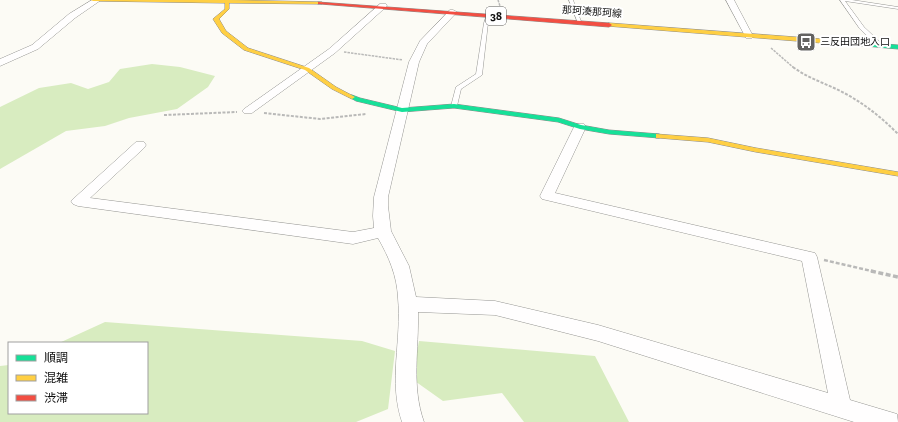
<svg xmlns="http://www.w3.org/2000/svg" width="898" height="422" font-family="'Zilla Slab','Noto Sans JP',serif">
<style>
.forest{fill:#d8ecc0}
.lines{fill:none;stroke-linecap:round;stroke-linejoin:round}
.lane-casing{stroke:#969693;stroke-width:1}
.street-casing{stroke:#969693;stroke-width:1}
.fast-casing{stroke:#8d8c8a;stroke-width:1}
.slow-casing{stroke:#8d8c8a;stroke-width:1}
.jam-casing{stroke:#8d8c8a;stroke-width:1}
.path-far3{stroke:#b9b9b8;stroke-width:1.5;stroke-dasharray:2.5 1;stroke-linecap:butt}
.path-far2{stroke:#b9b9b8;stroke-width:2;stroke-dasharray:3 1.5;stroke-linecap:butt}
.path-far1{stroke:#b9b9b8;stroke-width:2.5;stroke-dasharray:4 2;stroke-linecap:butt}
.path{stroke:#b9b9b8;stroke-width:3.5;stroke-dasharray:5 2.5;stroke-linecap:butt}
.lane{fill:#fffefe;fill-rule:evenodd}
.street{fill:#fffefe;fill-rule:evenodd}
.fast{fill:#16e098;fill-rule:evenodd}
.slow{fill:#ffcf43;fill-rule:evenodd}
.jam{fill:#f24e42;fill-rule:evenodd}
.labels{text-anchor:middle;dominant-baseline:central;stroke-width:4;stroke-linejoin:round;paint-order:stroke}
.far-street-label{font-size:10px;fill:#101010;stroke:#fff}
.far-poi-label{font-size:10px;fill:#101010;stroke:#fff;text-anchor:start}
.shield{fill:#fff;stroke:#585858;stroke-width:1}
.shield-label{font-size:11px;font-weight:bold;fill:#101010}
</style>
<rect width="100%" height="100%" fill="#fcfbf5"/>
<g class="forest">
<polygon points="152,64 180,67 215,76 208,87 177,109 129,118 105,126 66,131 0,169 0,107 39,88 71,83 88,89 109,82 120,69"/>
<polygon points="105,322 362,341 395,351 388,409 356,422 0,422 0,366 9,365 9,413 147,413 147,343 59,343"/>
<polygon points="419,341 595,356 629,422 524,422 502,393 443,401 412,379"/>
</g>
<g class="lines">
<defs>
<g id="lane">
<polygon points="569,0 573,0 582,24 578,23"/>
<polygon points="840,0 852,0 898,7 898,9 845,1 864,27 883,45 883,47 879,47 860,29"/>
<polygon points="487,15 491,16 488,23 482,75 461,89 457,106 454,108 452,107 451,106 456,87 476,74 484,23"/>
</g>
<g id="street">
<polygon points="92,0 101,0 75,18 38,49 0,66 0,59 32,45 69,14"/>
<polygon points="726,0 734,0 753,36 752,38 746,38 745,36"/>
<polygon points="380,4 386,4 387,6 335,53 252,113 244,113 242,111 244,109 329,49"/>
<path d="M450 10H453L457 12 427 44 419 62 388 197V206L391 231 409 266 416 297 495 301 598 325 828 393 802 261 542 199 540 196 574 127 576 124H584L586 127 555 193 815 253 817 257 850 400 897 414 898 422H854L598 341 495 315 418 312C419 349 411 386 424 422H402C388 381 402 340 398 298 397 276 389 257 378 238L353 244 78 206 73 204 71 201 136 142H144L146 145 144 148 90 198 353 232 374 228 373 216 374 197 409 62 420 41Z"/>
</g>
<g id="fast">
<polygon points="822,39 898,45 898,49 820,42 820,40"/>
<polygon points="352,95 360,98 402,108 454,104 559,118 581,125 609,130 659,134 663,136 659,138 609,134 580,129 558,122 454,108 402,112 356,101 349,97"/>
</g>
<g id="slow">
<polygon points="91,0 229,0 322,2 322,4 320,4 229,3 229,9 219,19 226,31 248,48 309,68 336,87 355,97 352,99 332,89 305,70 244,50 222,33 213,19 225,9 225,3 93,1"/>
<polygon points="609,23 822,39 825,41 822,43 607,26 607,24"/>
<polygon points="656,134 708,138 756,148 898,172 898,176 756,152 708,142 659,138 656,138"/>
</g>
<polygon id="jam" points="318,2 609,23 612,25 609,27 320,4 318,4"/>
</defs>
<use href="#lane" class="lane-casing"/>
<use href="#street" class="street-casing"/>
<use href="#fast" class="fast-casing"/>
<use href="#slow" class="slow-casing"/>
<use href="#jam" class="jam-casing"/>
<g class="path-far3">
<polyline points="498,0 500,6"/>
<polyline points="771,48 794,68"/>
<polyline points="344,52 403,60"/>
</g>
<g class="path-far2">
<path d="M793 67C809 79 828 84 846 94 866 105 882 118 898 134"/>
<polyline points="264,113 320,119 366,114"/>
<polyline points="164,115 237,112"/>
</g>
<polyline class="path-far1" points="824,260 876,272"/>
<polyline class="path" points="871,271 898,277"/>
<use href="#lane" class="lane"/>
<use href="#street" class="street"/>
<use href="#fast" class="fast"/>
<use href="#slow" class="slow"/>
<use href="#jam" class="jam"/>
</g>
<defs>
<symbol id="bus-square" viewBox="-11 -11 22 22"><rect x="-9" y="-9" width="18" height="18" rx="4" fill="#636260" stroke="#fff"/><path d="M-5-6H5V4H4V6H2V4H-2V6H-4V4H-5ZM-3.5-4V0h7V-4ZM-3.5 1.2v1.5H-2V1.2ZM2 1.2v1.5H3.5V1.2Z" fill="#fff"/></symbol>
</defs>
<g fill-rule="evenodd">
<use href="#bus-square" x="795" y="31" width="22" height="22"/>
</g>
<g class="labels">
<g class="far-street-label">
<text transform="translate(592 12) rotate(4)">那珂湊那珂線</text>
</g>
<g class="far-poi-label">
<text x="820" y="42">三反田団地入口</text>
</g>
<rect class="shield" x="486" y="7" width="20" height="18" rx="3"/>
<g class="shield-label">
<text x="496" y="16">38</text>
</g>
</g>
<rect x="8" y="342" width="140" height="72" fill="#ffffff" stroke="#9f9f9f"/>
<rect x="16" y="355" width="20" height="6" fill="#16e098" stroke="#9f9f9f"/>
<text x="44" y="362" font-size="12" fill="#101010">順調</text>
<rect x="16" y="375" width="20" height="6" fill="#ffcf43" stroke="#9f9f9f"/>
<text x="44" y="382" font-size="12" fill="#101010">混雑</text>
<rect x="16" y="395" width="20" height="6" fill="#f24e42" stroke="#9f9f9f"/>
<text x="44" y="402" font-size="12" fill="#101010">渋滞</text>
</svg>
